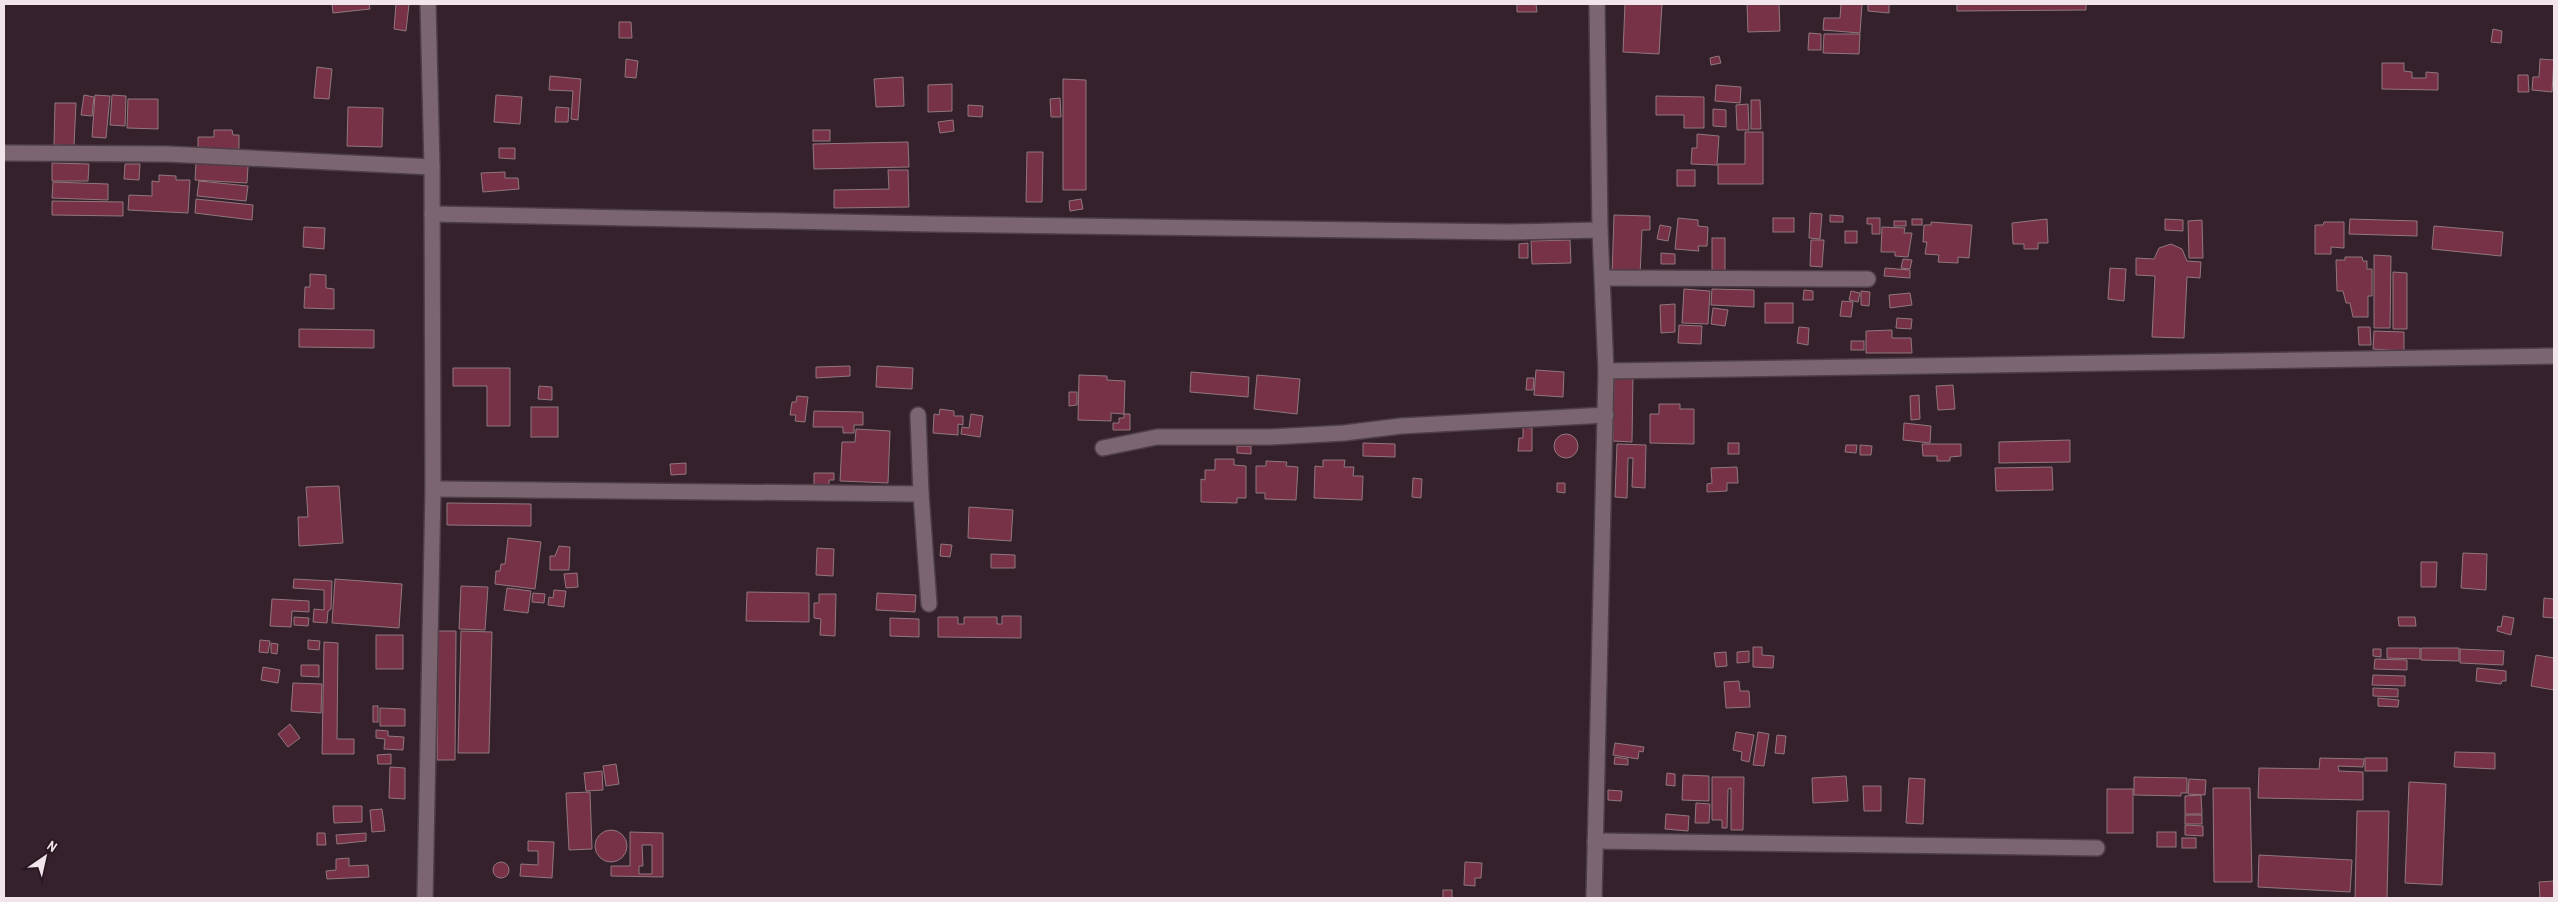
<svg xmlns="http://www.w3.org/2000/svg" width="2558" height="902" font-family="'Archivo Narrow',sans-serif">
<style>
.building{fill:#773248;stroke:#91777d;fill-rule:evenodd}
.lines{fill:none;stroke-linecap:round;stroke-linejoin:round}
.street-casing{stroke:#4e3e48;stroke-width:18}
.street{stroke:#7a6571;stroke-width:15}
</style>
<rect width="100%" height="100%" fill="#34212c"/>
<g class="building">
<polygon points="332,4 369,4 370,9 333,13"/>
<polygon points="396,4 409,4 406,31 394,29"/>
<polygon points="1517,4 1536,4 1537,12 1517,12"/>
<polygon points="1625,4 1662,4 1659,54 1623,52"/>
<polygon points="1747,4 1779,4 1780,31 1748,32"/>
<polygon points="1841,4 1862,4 1860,33 1823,30 1824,18 1840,18"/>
<polygon points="1868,4 1889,4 1889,13 1868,11"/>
<polygon points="1957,4 2086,4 2086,10 1957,11"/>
<polygon points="619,22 631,22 632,38 619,38"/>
<polygon points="2493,29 2502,31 2501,43 2491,42"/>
<polygon points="1809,33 1821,34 1821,50 1808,50"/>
<polygon points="1824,34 1860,34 1859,54 1823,53"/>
<polygon points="1719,56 1721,63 1711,65 1710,58"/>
<polygon points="626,59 638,61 636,78 625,77"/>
<polygon points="2540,59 2554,60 2552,92 2532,90 2533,77 2539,77"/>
<polygon points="2382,63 2404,63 2404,71 2412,72 2412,78 2426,78 2426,72 2438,73 2438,90 2382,89"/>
<polygon points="317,67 332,69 329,99 314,98"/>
<polygon points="2518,75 2528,75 2529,92 2518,92"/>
<polygon points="550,76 581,79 578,120 571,119 573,91 549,90"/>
<polygon points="903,77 904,106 876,107 874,79"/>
<polygon points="1063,79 1086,80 1086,190 1063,190"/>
<polygon points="952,84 952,111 928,112 928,85"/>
<polygon points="1716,85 1741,87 1740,103 1715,101"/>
<polygon points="84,95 94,97 92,116 81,115"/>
<polygon points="95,95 110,96 106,138 92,137"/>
<polygon points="112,95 126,96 125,126 110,125"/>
<polygon points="496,95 522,97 520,124 494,122"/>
<polygon points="1656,96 1704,97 1704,128 1684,128 1684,115 1656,115"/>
<polygon points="1060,98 1061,117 1051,117 1050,99"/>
<polygon points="128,99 158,99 158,129 127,128"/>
<polygon points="1751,100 1760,100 1761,129 1751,129"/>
<polygon points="55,103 76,103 74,146 54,145"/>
<polygon points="1748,104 1749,130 1737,130 1736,105"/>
<polygon points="968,105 983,106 982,117 968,116"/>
<polygon points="348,107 383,108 382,147 347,146"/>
<polygon points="556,107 569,108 568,122 555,122"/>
<polygon points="1713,109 1726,110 1726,127 1713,126"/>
<polygon points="953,120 954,131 940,133 938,122"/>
<polygon points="214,130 232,130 233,135 239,135 239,149 198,150 198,137 214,137"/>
<rect x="813" y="130" width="17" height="11"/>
<polygon points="1745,132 1763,132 1763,184 1718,184 1718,164 1745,164"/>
<polygon points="1697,134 1719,136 1717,165 1691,164 1692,148 1697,148"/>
<polygon points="908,142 909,167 814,169 813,144"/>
<polygon points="499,148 515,148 515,159 499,158"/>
<polygon points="1027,152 1043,152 1042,202 1026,202"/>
<polygon points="52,163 89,164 88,181 52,181"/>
<polygon points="196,163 248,166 247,183 195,180"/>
<polygon points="125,164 140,164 139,180 124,179"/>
<polygon points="888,170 908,170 909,207 834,208 834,190 889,189"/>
<rect x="1677" y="170" width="18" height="16"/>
<polygon points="505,172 505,178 518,178 519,189 483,192 481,173"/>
<polygon points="159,175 176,176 176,180 190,180 188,213 128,210 129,195 152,196 152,181 159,182"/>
<polygon points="199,181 248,186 246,201 197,196"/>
<polygon points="53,182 108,184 108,200 52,198"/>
<polygon points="196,199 253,205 252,220 195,213"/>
<polygon points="1081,199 1083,209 1070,211 1069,201"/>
<polygon points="52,201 123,202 123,216 52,215"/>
<polygon points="1810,213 1822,214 1820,239 1809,238"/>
<polygon points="1614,215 1650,216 1650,230 1642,230 1640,276 1612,275"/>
<polygon points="1830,215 1843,216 1843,222 1830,222"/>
<polygon points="1678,218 1698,220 1698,226 1708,227 1707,246 1698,246 1699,251 1675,249"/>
<rect x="1773" y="218" width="21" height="14"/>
<polygon points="1867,218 1880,218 1880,234 1872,234 1872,224 1867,224"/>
<rect x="1912" y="219" width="10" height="6"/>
<polygon points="2047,219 2048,243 2038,243 2038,249 2024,249 2024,244 2013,244 2012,223"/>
<polygon points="2165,219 2183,220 2183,231 2165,230"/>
<polygon points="2350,219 2417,221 2417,236 2349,234"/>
<polygon points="2202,220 2203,258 2189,258 2188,221"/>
<rect x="1894" y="221" width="12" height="5"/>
<polygon points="1931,222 1972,225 1969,258 1958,257 1958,263 1938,262 1939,255 1925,254 1927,242 1923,242 1924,225 1931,225"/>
<polygon points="2324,222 2344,222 2344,248 2331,247 2331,254 2315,254 2315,225 2323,225"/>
<polygon points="1660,225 1671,227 1668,241 1657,239"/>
<polygon points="2434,226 2503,232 2501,256 2432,249"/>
<polygon points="304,227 325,228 324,249 303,247"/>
<polygon points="1882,227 1905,228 1904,233 1912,233 1908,257 1895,256 1895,252 1881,252"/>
<rect x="1845" y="231" width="12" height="12"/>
<rect x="1712" y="238" width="13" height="37"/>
<polygon points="1570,240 1571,263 1532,264 1531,241"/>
<polygon points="1811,240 1824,240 1822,267 1810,266"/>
<polygon points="1528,243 1528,258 1519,258 1519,244"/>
<polygon points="2171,244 2182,249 2187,261 2201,262 2200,278 2187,277 2184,338 2152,337 2155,276 2136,275 2136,258 2154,259 2159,248"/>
<polygon points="1661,253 1675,254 1675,264 1661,264"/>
<polygon points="2374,255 2391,256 2390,328 2374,328"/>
<polygon points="2345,257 2362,257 2363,261 2367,261 2367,269 2372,269 2372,296 2368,296 2368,317 2353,317 2350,303 2346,303 2343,291 2337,291 2336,260 2345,260"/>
<polygon points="1903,259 1912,260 1910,269 1901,268"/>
<polygon points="1885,268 1910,270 1910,278 1884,276"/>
<polygon points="2110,268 2126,269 2124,301 2108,299"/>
<polygon points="2393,272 2407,273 2407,329 2393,329"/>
<polygon points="310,274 326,275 326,288 334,289 334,309 304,308 305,287 310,287"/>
<polygon points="1684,289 1710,291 1708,324 1682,323"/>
<polygon points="1712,289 1754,290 1754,307 1711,305"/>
<polygon points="1804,290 1813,291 1813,300 1803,300"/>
<polygon points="1851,291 1860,293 1858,302 1849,300"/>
<polygon points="1861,291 1870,292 1869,306 1861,305"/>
<polygon points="1910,293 1912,305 1890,308 1889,295"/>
<polygon points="1842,301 1853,302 1851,317 1840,316"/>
<rect x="1765" y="303" width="28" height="20"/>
<polygon points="1675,304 1675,332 1661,333 1660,305"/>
<polygon points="1713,308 1728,310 1725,326 1711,324"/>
<polygon points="1897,318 1912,319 1911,329 1896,328"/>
<polygon points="1679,325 1702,326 1701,344 1678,343"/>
<polygon points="1799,327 1809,328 1808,345 1797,343"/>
<polygon points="2358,327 2370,327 2371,345 2359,345"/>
<polygon points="299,329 374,330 374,348 299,347"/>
<polygon points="1892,330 1892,338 1911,338 1912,353 1866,353 1866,331"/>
<polygon points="2374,331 2404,332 2404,351 2373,349"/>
<rect x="1851" y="341" width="13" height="9"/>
<polygon points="850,366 850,376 816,378 816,367"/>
<polygon points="877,366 913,368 912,389 876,387"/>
<polygon points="453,368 510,368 510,426 487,426 487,386 453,386"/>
<polygon points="1536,370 1564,372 1563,397 1534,395"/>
<polygon points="1191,372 1249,377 1248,397 1190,392"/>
<polygon points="1614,373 1633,374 1632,442 1613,441"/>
<polygon points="1079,375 1107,376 1107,380 1125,381 1124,414 1111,413 1111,421 1078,420"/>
<polygon points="1257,375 1300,379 1297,414 1254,409"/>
<polygon points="1527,378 1534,378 1533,390 1526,390"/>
<polygon points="1953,385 1955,409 1938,410 1936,386"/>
<polygon points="539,386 552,387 552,400 538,399"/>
<polygon points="1069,392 1077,392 1077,405 1069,406"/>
<polygon points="1919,395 1920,419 1911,420 1910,396"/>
<polygon points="797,396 808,397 805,422 795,421 796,415 790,415 792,402 796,402"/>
<polygon points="1659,404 1680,404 1680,409 1694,409 1694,444 1650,443 1650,414 1659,414"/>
<rect x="531" y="407" width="27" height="30"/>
<polygon points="940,409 954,411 954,416 963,416 963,425 958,424 958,435 933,433 934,414 939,415"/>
<polygon points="814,411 863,412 863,425 854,425 854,433 843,433 843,427 813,427"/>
<polygon points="971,414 983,416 980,437 961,434 962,427 969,428"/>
<polygon points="1124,414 1130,414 1130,430 1113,430 1113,423 1119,423 1119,418 1124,418"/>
<polygon points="1904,423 1931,426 1930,443 1903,440"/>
<polygon points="1523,427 1532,428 1532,451 1518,451 1519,438 1523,438"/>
<polygon points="856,429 890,431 888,483 840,481 842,442 855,442"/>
<circle cx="1566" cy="446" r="12"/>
<polygon points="2070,440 2070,462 1999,463 1999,442"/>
<polygon points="1363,443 1395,444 1395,457 1363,456"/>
<rect x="1728" y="443" width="11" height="11"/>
<polygon points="1617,444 1646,445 1645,488 1632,487 1633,458 1628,458 1627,498 1615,497"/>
<polygon points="1922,444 1961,444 1961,456 1950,457 1950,461 1937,461 1937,456 1923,456"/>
<polygon points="1846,445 1857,445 1856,453 1845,452"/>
<polygon points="1860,445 1872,446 1871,455 1860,455"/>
<polygon points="1237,446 1251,446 1251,454 1237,453"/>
<polygon points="1215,459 1234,459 1234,465 1246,466 1246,498 1237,498 1237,503 1201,502 1201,479 1205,480 1205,470 1215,470"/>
<polygon points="1323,460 1345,460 1344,467 1354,467 1353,476 1363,476 1362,500 1314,498 1315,466 1323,467"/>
<polygon points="1266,461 1287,462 1286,466 1298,467 1296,500 1265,499 1265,493 1256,493 1256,466 1266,466"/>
<polygon points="686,463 686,474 671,475 670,464"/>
<polygon points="1737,467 1738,483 1727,483 1727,491 1707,492 1707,484 1712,483 1711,468"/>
<polygon points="2052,467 2053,490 1996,491 1995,468"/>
<polygon points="814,473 834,473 834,480 829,480 829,485 814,485"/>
<polygon points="1413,478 1422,479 1421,498 1412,497"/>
<polygon points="1557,483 1565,483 1565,493 1557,492"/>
<polygon points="339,486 343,543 299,546 298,517 308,517 306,487"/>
<polygon points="447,503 531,504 531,526 447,525"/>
<polygon points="969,507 1013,510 1011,541 968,538"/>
<polygon points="508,538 541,542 535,589 495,584 496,571 500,571 501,564 505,564"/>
<polygon points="941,544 952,545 950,557 940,556"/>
<polygon points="559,546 570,547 569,570 550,570 550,556 555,556"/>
<polygon points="817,548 834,549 833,576 816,575"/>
<polygon points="2463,553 2487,554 2486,590 2461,588"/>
<polygon points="991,554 1015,555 1015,568 991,568"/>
<polygon points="2421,562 2437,562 2436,587 2421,587"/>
<polygon points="577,573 578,587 566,588 564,574"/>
<polygon points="294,579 332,581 331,609 328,611 327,623 313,622 314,609 324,610 324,590 293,588"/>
<polygon points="335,579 402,584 399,628 332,623"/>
<polygon points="461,586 488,587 485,630 459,629"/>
<polygon points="507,588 531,591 528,613 504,610"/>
<polygon points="554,590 566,591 564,607 548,605 549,597 553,598"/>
<polygon points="747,592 809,593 809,622 746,621"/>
<polygon points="533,593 545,594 544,603 532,602"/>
<polygon points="877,593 916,595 915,612 876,610"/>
<polygon points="819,594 836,594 835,636 820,635 821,619 814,618 814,603 819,603"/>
<polygon points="2544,598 2554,599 2554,618 2543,617"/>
<polygon points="272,599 309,601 309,612 292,611 291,627 270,626"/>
<polygon points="1002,616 1021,616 1021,638 938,637 938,617 958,617 958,624 964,624 964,617 997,617 997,624 1002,624"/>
<polygon points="2503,616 2514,618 2511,635 2497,631 2498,626 2501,627"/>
<polygon points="294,617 309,618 308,626 294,625"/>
<polygon points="2398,617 2415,617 2416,626 2399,626"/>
<polygon points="890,618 919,619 919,637 890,636"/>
<polygon points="438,631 456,631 455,760 437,760"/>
<polygon points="461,631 492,632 489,753 458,753"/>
<rect x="376" y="635" width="27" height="34"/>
<polygon points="260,640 270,641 268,653 259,652"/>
<polygon points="308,640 320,641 319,650 308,649"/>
<polygon points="324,642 338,643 337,739 354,739 354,754 322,754"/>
<polygon points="271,643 278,644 277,654 271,653"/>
<polygon points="1753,647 1762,647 1762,655 1774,656 1773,668 1753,667"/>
<polygon points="2387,648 2420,648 2420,659 2387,658"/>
<polygon points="2421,648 2459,648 2459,661 2421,660"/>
<polygon points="2373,649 2381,649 2381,657 2373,656"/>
<polygon points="2460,649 2504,651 2503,665 2460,663"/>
<polygon points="1749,651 1749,662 1737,663 1737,652"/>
<polygon points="1726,652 1727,666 1716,667 1714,653"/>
<polygon points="2536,655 2554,658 2554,690 2531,686"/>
<polygon points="2375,659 2407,660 2407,670 2374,669"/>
<polygon points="301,665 319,665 319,677 301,676"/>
<polygon points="263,667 280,670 278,683 261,680"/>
<polygon points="2477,668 2506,671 2506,681 2502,681 2501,684 2476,681"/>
<polygon points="2373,675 2405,676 2405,686 2372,685"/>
<polygon points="1739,681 1740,691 1749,691 1750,707 1726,708 1724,682"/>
<polygon points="293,683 322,684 321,713 291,711"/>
<polygon points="2373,688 2398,689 2398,697 2373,696"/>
<polygon points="2378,698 2399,700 2398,707 2378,706"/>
<rect x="373" y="706" width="5" height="16"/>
<polygon points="380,708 405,709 405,726 380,726"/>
<polygon points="290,724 300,738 288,747 278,734"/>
<polygon points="376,730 388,731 388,736 404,737 403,750 384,749 385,739 376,738"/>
<polygon points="1736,732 1754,735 1749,762 1741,760 1742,752 1733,750"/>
<polygon points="1758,732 1769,734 1764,766 1753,765"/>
<polygon points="1777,735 1786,736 1784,754 1775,753"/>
<polygon points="1615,743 1644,747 1643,752 1639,751 1638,759 1613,755"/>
<polygon points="2455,752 2495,753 2495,769 2454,767"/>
<polygon points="391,754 391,764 378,764 377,755"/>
<polygon points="1615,757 1628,759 1628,765 1614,764"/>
<polygon points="2320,758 2364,759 2363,767 2338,766 2339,771 2363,772 2363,800 2258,798 2259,768 2319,769"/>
<rect x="2365" y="758" width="22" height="13"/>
<polygon points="616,764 619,784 606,786 603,766"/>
<polygon points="390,767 405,768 405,799 389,798"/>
<polygon points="602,771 603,790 586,791 584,773"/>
<polygon points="1667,773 1675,774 1675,786 1666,785"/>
<polygon points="1683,775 1709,776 1709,801 1682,800"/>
<polygon points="1846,776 1848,801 1813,803 1812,778"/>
<polygon points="1712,777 1744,777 1743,830 1731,830 1731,788 1728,789 1727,828 1722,828 1722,820 1712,820"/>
<polygon points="2134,777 2187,778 2187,793 2181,793 2181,796 2134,795"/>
<polygon points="1909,778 1925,779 1923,824 1906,823"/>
<polygon points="2189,779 2206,780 2205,795 2188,794"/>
<polygon points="2409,782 2446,784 2442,885 2405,883"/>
<polygon points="1863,786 1881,786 1881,811 1864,811"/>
<polygon points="2213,788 2250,788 2252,882 2214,882"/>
<rect x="2107" y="789" width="26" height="44"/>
<polygon points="1608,790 1622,791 1621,801 1608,800"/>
<polygon points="590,792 592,849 569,850 566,793"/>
<polygon points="2201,795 2202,814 2185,814 2185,796"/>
<polygon points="1696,803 1710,804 1709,823 1695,823"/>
<polygon points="333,806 362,806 362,822 334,823"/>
<polygon points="382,809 385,831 372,832 370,810"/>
<polygon points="2357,811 2389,811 2387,898 2355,898"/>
<polygon points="1666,814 1689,816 1688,831 1665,829"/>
<rect x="2185" y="815" width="17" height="9"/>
<polygon points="2185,825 2203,826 2203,836 2185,835"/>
<circle cx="611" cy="846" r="16"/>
<path d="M630 832 663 833V877L611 876V866H630ZM642 845H652V874H639V866H643Z"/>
<rect x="2157" y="832" width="19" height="15"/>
<polygon points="317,833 325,833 326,845 317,845"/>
<polygon points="366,833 366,841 337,844 336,835"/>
<rect x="2182" y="838" width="14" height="10"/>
<polygon points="528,841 554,842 552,878 520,876 521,864 538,865 538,851 528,851"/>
<polygon points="2259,855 2352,860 2350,892 2258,887"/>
<polygon points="349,858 349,866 368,865 369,877 327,879 326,871 336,870 336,859"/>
<circle cx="501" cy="870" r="8"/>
<polygon points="1465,862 1482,863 1481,878 1475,878 1475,886 1464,885"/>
<polygon points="2554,881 2554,898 2540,898 2539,882"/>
<rect x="1443" y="890" width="9" height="8"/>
</g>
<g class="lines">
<defs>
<g id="street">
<polyline points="4,153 167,154 432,167"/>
<polyline points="432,214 931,224 1509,232 1600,230"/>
<polyline points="1604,278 1868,279"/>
<polyline points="1606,371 2554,356"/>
<polyline points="918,415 921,494 929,604"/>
<polyline points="1103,448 1157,437 1271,437 1344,433 1401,426 1606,415"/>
<polyline points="433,489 921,494"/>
<polyline points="1595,841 2097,848"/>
<polyline points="425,898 433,489 432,167 428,4"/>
<polyline points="1594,898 1606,371 1600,230 1597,4"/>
</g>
</defs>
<use href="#street" class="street-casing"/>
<use href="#street" class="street"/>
</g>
<rect width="2558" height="902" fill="none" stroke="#f1e4eb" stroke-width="10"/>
<g transform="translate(45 857) rotate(34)" stroke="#291822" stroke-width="4" paint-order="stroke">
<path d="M0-4L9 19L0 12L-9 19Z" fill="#f1e4eb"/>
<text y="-8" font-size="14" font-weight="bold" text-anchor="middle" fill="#f1e4eb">N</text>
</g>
</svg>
